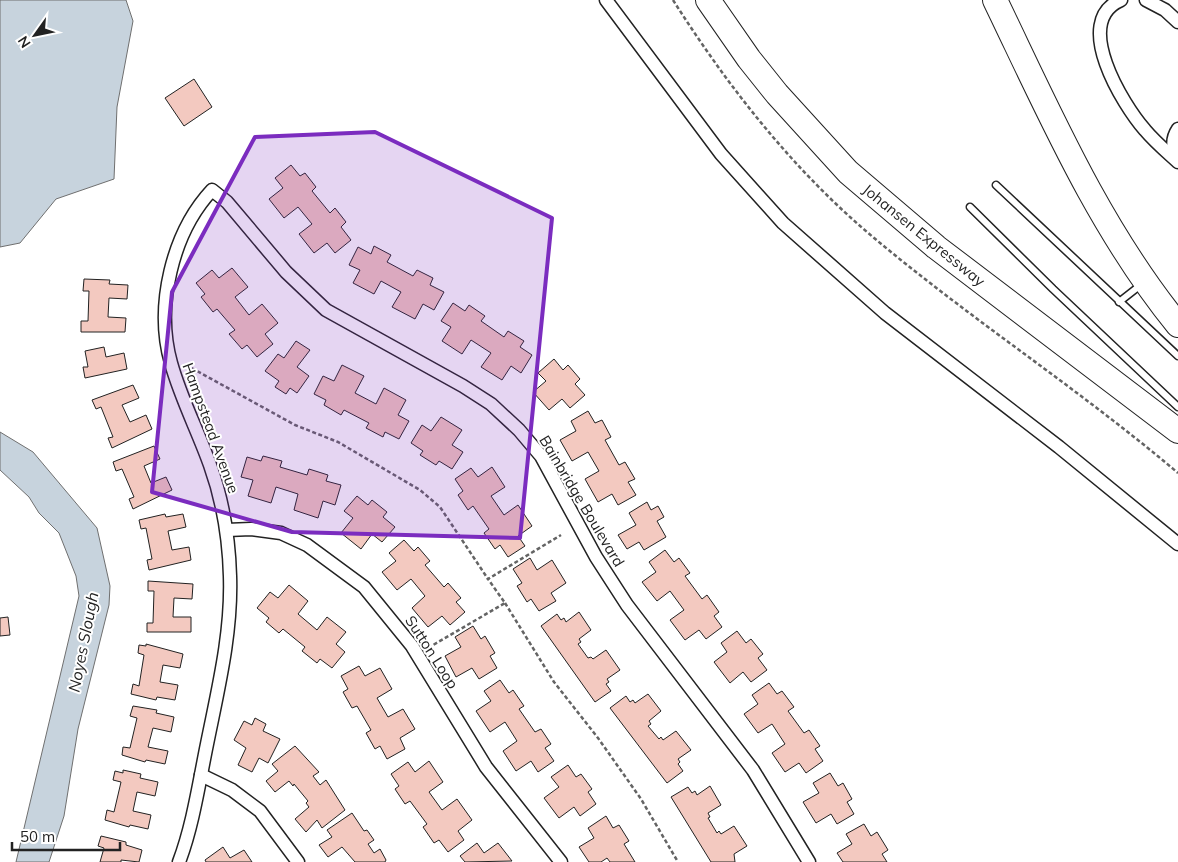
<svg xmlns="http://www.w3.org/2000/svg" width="1178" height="862" font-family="Mulish,sans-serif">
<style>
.water{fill:#c7d3dd;stroke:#6f6f6f}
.building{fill:#f3c9c0;stroke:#222}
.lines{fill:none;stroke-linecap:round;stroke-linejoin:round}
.lane-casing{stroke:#222;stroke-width:9}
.street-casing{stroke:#222;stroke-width:15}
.highway-casing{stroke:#222;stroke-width:26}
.path{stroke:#646464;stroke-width:2.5;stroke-dasharray:4 2.5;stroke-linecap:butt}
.lane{stroke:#fff;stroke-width:6}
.street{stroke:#fff;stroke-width:12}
.highway{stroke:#fff;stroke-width:24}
.marked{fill:#7b2cbf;fill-opacity:0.2;stroke:#7b2cbf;stroke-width:4;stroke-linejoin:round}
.labels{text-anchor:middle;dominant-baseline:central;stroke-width:4;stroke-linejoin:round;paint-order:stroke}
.street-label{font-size:15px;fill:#222;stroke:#fff}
.water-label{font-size:16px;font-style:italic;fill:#222;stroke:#fff}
</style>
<rect width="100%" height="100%" fill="#fff"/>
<g class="water">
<polygon points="0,0 126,0 133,21 117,107 114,179 56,199 20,243 0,247"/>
<polygon points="0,432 33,452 97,528 110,586 109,605 78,729 64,816 49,862 16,862 79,596 76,576 59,533 39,513 29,497 0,470"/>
</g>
<g class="building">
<polygon points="194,79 212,107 184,126 165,98"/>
<polygon points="291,165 300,176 305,173 316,187 312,191 330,213 335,208 346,222 341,227 351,240 335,253 327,243 314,253 299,234 312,224 298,207 284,218 269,199 283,188 275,178"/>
<polygon points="374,246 391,255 387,262 413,276 417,270 433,278 430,285 444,292 434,310 423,304 415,319 392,307 401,292 381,281 374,294 353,283 360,270 349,265 358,247 371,254"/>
<polygon points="232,268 248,287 235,297 249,315 262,304 278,323 265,334 273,344 257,357 247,345 242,349 229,334 235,330 217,309 213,312 201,297 205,294 196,283 212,270 219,278"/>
<polygon points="84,279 110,280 109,284 128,285 127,299 109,298 108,317 126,318 125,332 81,332 81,321 88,321 89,291 83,291"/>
<polygon points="453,303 465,311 469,305 485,316 481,321 504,337 508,331 524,341 520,347 532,355 521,373 511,366 502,380 481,367 491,353 471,340 462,354 442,341 451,327 441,321"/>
<polygon points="296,341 310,350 297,367 309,376 297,393 290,388 286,394 275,387 279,381 265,371 278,354 284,358"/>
<polygon points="104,347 106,357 124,353 127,369 85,378 83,367 88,367 85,351"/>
<polygon points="554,359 563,370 568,365 580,379 575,384 585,395 570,408 562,399 549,410 533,392 546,381 538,373"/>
<polygon points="342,365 364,376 355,393 376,404 384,388 406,400 398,415 409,421 399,439 385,432 383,437 366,428 369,423 344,410 341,415 324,405 326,400 314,394 323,376 334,381"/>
<polygon points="133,385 139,398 122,405 130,422 146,415 152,429 112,448 108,438 113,437 101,407 96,409 92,400"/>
<polygon points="588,411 595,423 602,420 611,437 605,440 619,465 625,462 635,479 628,482 636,495 618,505 612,494 598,502 585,479 599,471 588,452 572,461 560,440 576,431 571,421"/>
<polygon points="441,417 462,430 452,445 463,452 452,469 439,461 436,465 420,455 423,451 411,443 422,425 431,431"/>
<polygon points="154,446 160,459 144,466 151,483 166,477 172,490 133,509 129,499 134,497 122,469 116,471 113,462"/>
<polygon points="263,456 282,461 280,467 307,475 309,469 328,475 326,481 341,485 335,505 323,501 318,518 294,510 298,494 276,487 271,503 248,496 253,480 241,477 247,457 261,461"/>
<polygon points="492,467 505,487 491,496 504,515 518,505 532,526 518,536 525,546 508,557 500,545 495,549 484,533 489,529 473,506 468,510 458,495 463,491 455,479 471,468 478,477"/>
<polygon points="357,496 368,505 372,500 387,512 383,517 395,527 382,542 372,534 361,549 341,533 353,518 344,511"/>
<polygon points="647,502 651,510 658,506 664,517 657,521 666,537 644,550 639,542 627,549 618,535 636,525 629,513"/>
<polygon points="165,514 166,517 183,514 186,527 168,531 172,550 189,547 191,560 149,570 147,560 152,559 146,528 141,529 139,520"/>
<polygon points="404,540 414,551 418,547 430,561 425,565 444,587 448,583 461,598 456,602 465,612 450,625 442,616 428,627 412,608 425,596 411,579 397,590 382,572 396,561 389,553"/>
<polygon points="665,550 674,562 679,558 690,573 685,576 702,599 707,595 719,612 714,616 722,627 706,639 699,630 685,640 670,620 684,610 670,591 657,601 642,582 656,572 649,562"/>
<polygon points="530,558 537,570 552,560 566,583 551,593 556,601 539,611 531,599 527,602 517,586 522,583 513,569"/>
<polygon points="148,581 193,584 192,599 174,598 173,617 191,617 191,632 147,632 147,623 153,623 154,591 148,591"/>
<polygon points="289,585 308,601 298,614 317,630 327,617 346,632 336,644 345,652 332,668 320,659 317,663 302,651 305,647 283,629 279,633 266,622 269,618 257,608 270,592 278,598"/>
<polygon points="579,612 591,630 579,639 581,642 578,644 588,658 591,657 593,659 606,650 620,670 607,679 609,682 606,684 611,691 595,702 541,626 557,614 561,620 564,618 566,622"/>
<polygon points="8,617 10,635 0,636 0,618"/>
<polygon points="473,626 481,639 485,636 495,653 490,656 497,668 479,679 472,668 456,677 445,656 461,647 455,637"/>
<polygon points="737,631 746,643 751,639 763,654 758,658 767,670 751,682 743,672 730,683 714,662 727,652 721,643"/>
<polygon points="146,644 183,654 180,668 163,665 160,682 178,685 175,700 157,697 156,700 131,694 133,684 139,686 144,655 138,653 139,645 146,646"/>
<polygon points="359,666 365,676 380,668 392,689 377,698 388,717 403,709 415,729 400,738 405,749 387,759 380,746 375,749 366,733 371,730 357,706 352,708 343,692 348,689 341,676"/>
<polygon points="500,680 509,693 513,690 524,706 519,709 535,732 541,729 551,744 545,748 554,761 538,772 531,761 516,771 503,751 517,741 505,722 490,732 476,711 491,701 484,691"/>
<polygon points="769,683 777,694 782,691 794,707 788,711 804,733 809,730 820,746 815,749 823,761 806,773 799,763 785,772 772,753 785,744 772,724 758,733 744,714 758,704 752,695"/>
<polygon points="648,694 661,711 649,721 651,724 648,726 659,739 661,737 663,740 676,731 691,750 678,759 680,762 678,764 683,771 667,783 610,708 626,696 630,702 633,700 635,703"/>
<polygon points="133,706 157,710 156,713 174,717 171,732 153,728 148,747 168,751 165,764 146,760 145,762 122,755 123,747 130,748 137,718 130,716"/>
<polygon points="255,718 266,724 263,731 280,739 268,763 259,758 252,772 238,765 246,748 234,740 244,721 252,725"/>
<polygon points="295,746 319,772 313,776 320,785 326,780 345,810 322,828 317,820 306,832 295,819 309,807 306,803 308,801 294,784 293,786 289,781 275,792 266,781 278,771 272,764"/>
<polygon points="429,761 443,782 429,792 442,810 457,799 472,820 458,831 464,840 448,852 439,840 434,843 423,827 427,824 410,801 405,804 395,789 399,786 391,774 408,762 415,772"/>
<polygon points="568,765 576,777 581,774 592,789 588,792 596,804 580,816 574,807 559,818 544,798 559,787 551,777"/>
<polygon points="123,770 141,774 140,778 158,782 155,796 137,792 133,811 151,815 148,829 130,825 129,827 105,820 107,810 114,812 121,782 113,780 115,771 123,773"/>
<polygon points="830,773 838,786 843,783 852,799 847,802 854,814 837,824 831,814 816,823 803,802 819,793 813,783"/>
<polygon points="710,786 721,805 708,813 710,817 708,818 717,833 719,831 721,834 734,826 747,846 734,854 735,862 711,862 671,797 688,787 692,793 695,791 697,795"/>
<polygon points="352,813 364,831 367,830 374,840 368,844 374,853 380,849 386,860 385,862 355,862 342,847 328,857 319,845 332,837 327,830"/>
<polygon points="606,816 613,828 619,825 629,841 624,844 635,862 610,862 607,858 601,862 589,862 579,847 594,838 588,828"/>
<polygon points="864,824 871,836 877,832 888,850 882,854 887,862 843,862 837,853 852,844 846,834"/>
<polygon points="101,836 126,842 126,845 142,850 139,862 121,860 121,862 100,862 104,848 98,846"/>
<polygon points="477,843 484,853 498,843 512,861 465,862 460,856"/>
<polygon points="223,847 230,858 244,850 252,862 206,862 205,860"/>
</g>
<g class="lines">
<defs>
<g id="lane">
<polyline points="996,185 1178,356"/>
<polyline points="970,207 1053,289 1178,407"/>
<polyline points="1119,302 1142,284"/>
</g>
<g id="street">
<polyline points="606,0 721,154 783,223 885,313 1059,447 1178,544"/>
<path d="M1121 0C1071 21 1123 105 1145 130 1155 142 1167 152 1178 162"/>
<polyline points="1146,0 1165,10 1178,22"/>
<path d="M1178 129C1172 138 1172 148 1178 158"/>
<polyline points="227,530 251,529 281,533 307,545 364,587 412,646 486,767 561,862"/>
<polyline points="201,775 232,790 260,811 298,862"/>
<path d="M179 862C193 825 199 783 207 744 218 689 232 633 230 576 229 539 223 501 210 465 198 431 181 399 171 363 155 306 172 233 212 190L227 202 286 272 326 310 463 386 491 404 519 430 541 456 596 557 627 605 753 770 809 862"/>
</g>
<g id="highway">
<polyline points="708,0 749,59 777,94 848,172 936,247 1178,431"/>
<path d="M995 0C1049 112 1099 228 1178 325"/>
</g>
</defs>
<use href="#lane" class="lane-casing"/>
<use href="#street" class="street-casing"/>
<use href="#highway" class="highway-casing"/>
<g class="path">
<path d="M673 0C727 85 790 166 867 232 967 317 1078 388 1178 473"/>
<polyline points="186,365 295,425 338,442 420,490 440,507 488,579"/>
<polyline points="505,603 554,682 598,738 641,799 678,862"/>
<polyline points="428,648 505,603 488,579 561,535"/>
</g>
<use href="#lane" class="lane"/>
<use href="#street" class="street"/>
<use href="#highway" class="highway"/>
</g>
<path class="marked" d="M375 132 552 218 520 538 292 532 152 492 172 292 255 137Z"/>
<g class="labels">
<g class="street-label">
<text transform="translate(924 235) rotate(39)">Johansen Expressway</text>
<text transform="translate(211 428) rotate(70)">Hampstead Avenue</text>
<text transform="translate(582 501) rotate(59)">Bainbridge Boulevard</text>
<text transform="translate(432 652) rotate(57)">Sutton Loop</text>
</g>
<g class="water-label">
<text transform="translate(83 642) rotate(-79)">Noyes Slough</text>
</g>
</g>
<g transform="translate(35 35) rotate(237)" stroke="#ffffff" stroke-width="4" paint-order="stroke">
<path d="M0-4L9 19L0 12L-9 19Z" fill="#222222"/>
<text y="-8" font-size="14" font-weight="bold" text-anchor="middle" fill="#222222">N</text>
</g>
<path d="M12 842v8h108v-8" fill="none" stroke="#222222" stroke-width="2.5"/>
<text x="20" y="842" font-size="15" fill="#222222" stroke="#ffffff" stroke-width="4" paint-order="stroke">50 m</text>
</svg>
